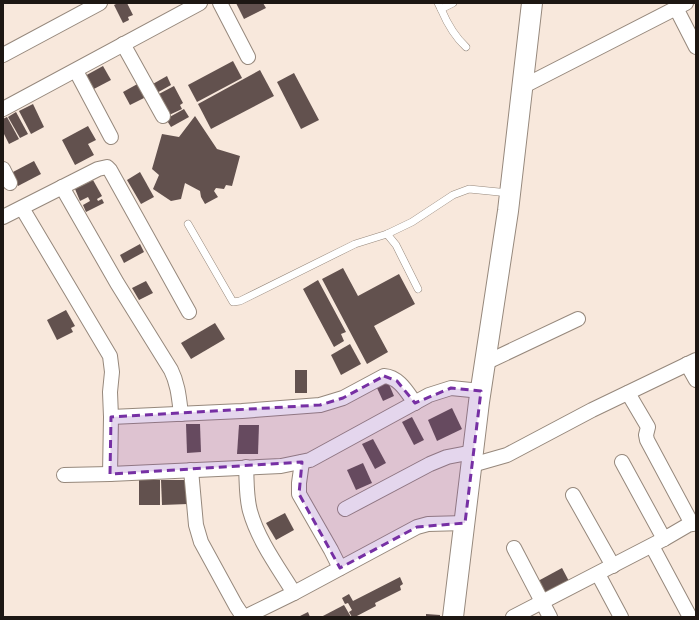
<svg xmlns="http://www.w3.org/2000/svg" width="699" height="620" font-family="'Varela Round',sans-serif">
<style>
.building{fill:#62514e}
.lines{fill:none;stroke-linecap:round;stroke-linejoin:round}
.lane-casing{stroke:#96887c;stroke-width:8}
.street-casing{stroke:#96887c;stroke-width:16}
.secondary-casing{stroke:#96887c;stroke-width:22}
.lane{stroke:#fff;stroke-width:7}
.street{stroke:#fff;stroke-width:14}
.secondary{stroke:#fff;stroke-width:20}
.marked{fill:#7630a4;fill-opacity:0.2;stroke:#7630a4;stroke-width:3;stroke-dasharray:8 5;stroke-linejoin:round}
</style>
<rect width="100%" height="100%" fill="#f8e8dc"/>
<g class="building">
<polygon points="118,3 127,3 133,15 128,17 129,20 123,23 114,5"/>
<polygon points="236,3 263,3 266,8 244,19"/>
<polygon points="233,61 242,78 197,102 188,85"/>
<polygon points="103,66 111,80 90,91 83,77"/>
<polygon points="260,70 274,96 211,129 198,104"/>
<polygon points="294,73 319,120 301,129 277,82"/>
<polygon points="167,76 171,85 155,94 151,85"/>
<polygon points="141,82 148,96 130,105 123,92"/>
<polygon points="174,86 183,103 180,105 182,109 167,116 157,95"/>
<polygon points="33,104 44,127 31,134 19,111"/>
<polygon points="184,109 189,117 171,127 166,119"/>
<polygon points="16,112 28,134 20,138 8,117"/>
<polygon points="195,116 217,149 240,156 232,186 226,185 224,189 216,188 214,191 218,197 205,204 201,197 200,191 185,183 181,199 171,201 153,189 159,175 152,169 162,134 179,137"/>
<polygon points="7,117 19,139 9,144 3,132 3,119"/>
<polygon points="88,126 96,140 88,144 94,155 75,165 62,140"/>
<polygon points="34,161 41,174 18,186 11,173"/>
<polygon points="140,172 154,197 141,204 127,180"/>
<polygon points="93,180 102,196 97,199 98,201 102,199 104,203 86,212 83,205 90,201 88,197 80,201 75,189"/>
<polygon points="140,244 144,252 124,263 120,255"/>
<polygon points="343,268 358,296 399,274 415,304 374,326 388,352 367,364 322,279"/>
<polygon points="318,280 346,332 341,334 344,341 334,347 303,289"/>
<polygon points="146,281 153,293 139,300 132,288"/>
<polygon points="66,310 75,326 71,328 73,332 57,340 47,320"/>
<polygon points="215,323 225,339 191,359 181,343"/>
<polygon points="350,344 361,364 341,375 331,355"/>
<rect x="295" y="370" width="12" height="23"/>
<polygon points="388,382 394,396 383,401 377,388"/>
<polygon points="452,408 462,429 437,441 428,420"/>
<polygon points="412,417 424,440 414,445 402,422"/>
<polygon points="186,424 200,424 201,452 187,453"/>
<polygon points="239,425 259,425 258,454 237,454"/>
<polygon points="373,439 386,463 375,469 362,444"/>
<polygon points="363,463 372,483 356,490 347,470"/>
<polygon points="139,479 160,480 160,505 139,505"/>
<polygon points="161,480 187,480 188,504 162,505"/>
<polygon points="285,513 294,530 276,540 266,523"/>
<polygon points="562,568 570,583 545,596 538,581"/>
<polygon points="400,577 403,584 400,586 401,590 375,603 376,606 355,617 352,617 349,612 352,610 348,603 345,604 342,598 349,594 353,601"/>
<polygon points="344,605 351,617 321,617"/>
<polygon points="308,612 310,617 298,617"/>
<polygon points="426,614 440,615 440,617 426,617"/>
</g>
<g class="lines">
<defs>
<g id="lane">
<polyline points="438,3 441,9 453,3"/>
<path d="M441 9C447 23 455 37 466 47"/>
<polyline points="188,224 233,302 240,301 355,244 387,234 412,222 453,195 469,189 509,193"/>
<polyline points="387,234 396,245 418,289"/>
</g>
<g id="street">
<polyline points="220,3 248,57"/>
<polyline points="676,8 696,47"/>
<polyline points="123,44 163,116"/>
<polyline points="3,55 100,3"/>
<polyline points="76,71 111,137"/>
<polyline points="522,87 686,3"/>
<polyline points="3,109 200,3"/>
<polyline points="3,169 10,183"/>
<path d="M62 187 117 283 171 370C178 384 179 398 181 414"/>
<polyline points="22,208 110,356 112,372 110,392 111,417 110,474 281,466 310,460 429,395 451,388 481,391"/>
<polyline points="3,217 98,169 107,167 110,170 189,312"/>
<polyline points="485,363 578,319"/>
<polyline points="687,364 696,380"/>
<polyline points="628,393 648,427 646,435 647,440 692,524"/>
<path d="M111 417 242 411 320 405 343 398 384 376C399 377 407 392 415 403"/>
<polyline points="302,462 299,483 299,494 331,550 340,568"/>
<polyline points="622,462 664,539"/>
<polyline points="472,465 507,455 592,410 696,360"/>
<path d="M246 467C247 482 246 496 250 511 258 540 278 567 294 593"/>
<polyline points="191,470 196,525 201,542 236,606 242,615 247,616 294,593 417,527 428,524 465,523"/>
<polyline points="64,475 110,474"/>
<polyline points="573,495 613,566"/>
<polyline points="345,509 430,464 447,457 473,452"/>
<polyline points="652,546 690,617"/>
<polyline points="514,548 550,617"/>
<polyline points="598,574 621,617"/>
<polyline points="513,617 664,539 688,525 696,523"/>
</g>
<polyline id="secondary" points="453,617 479,402 508,211 532,3"/>
</defs>
<use href="#lane" class="lane-casing"/>
<use href="#street" class="street-casing"/>
<use href="#secondary" class="secondary-casing"/>
<use href="#lane" class="lane"/>
<use href="#street" class="street"/>
<use href="#secondary" class="secondary"/>
</g>
<path class="marked" d="M384 376 397 381 415 403 451 388 481 391 465 523 417 527 340 568 299 494 302 462 110 474 111 417 320 405 343 398Z"/>
<rect width="699" height="620" fill="none" stroke="#1d1713" stroke-width="8"/>
</svg>
